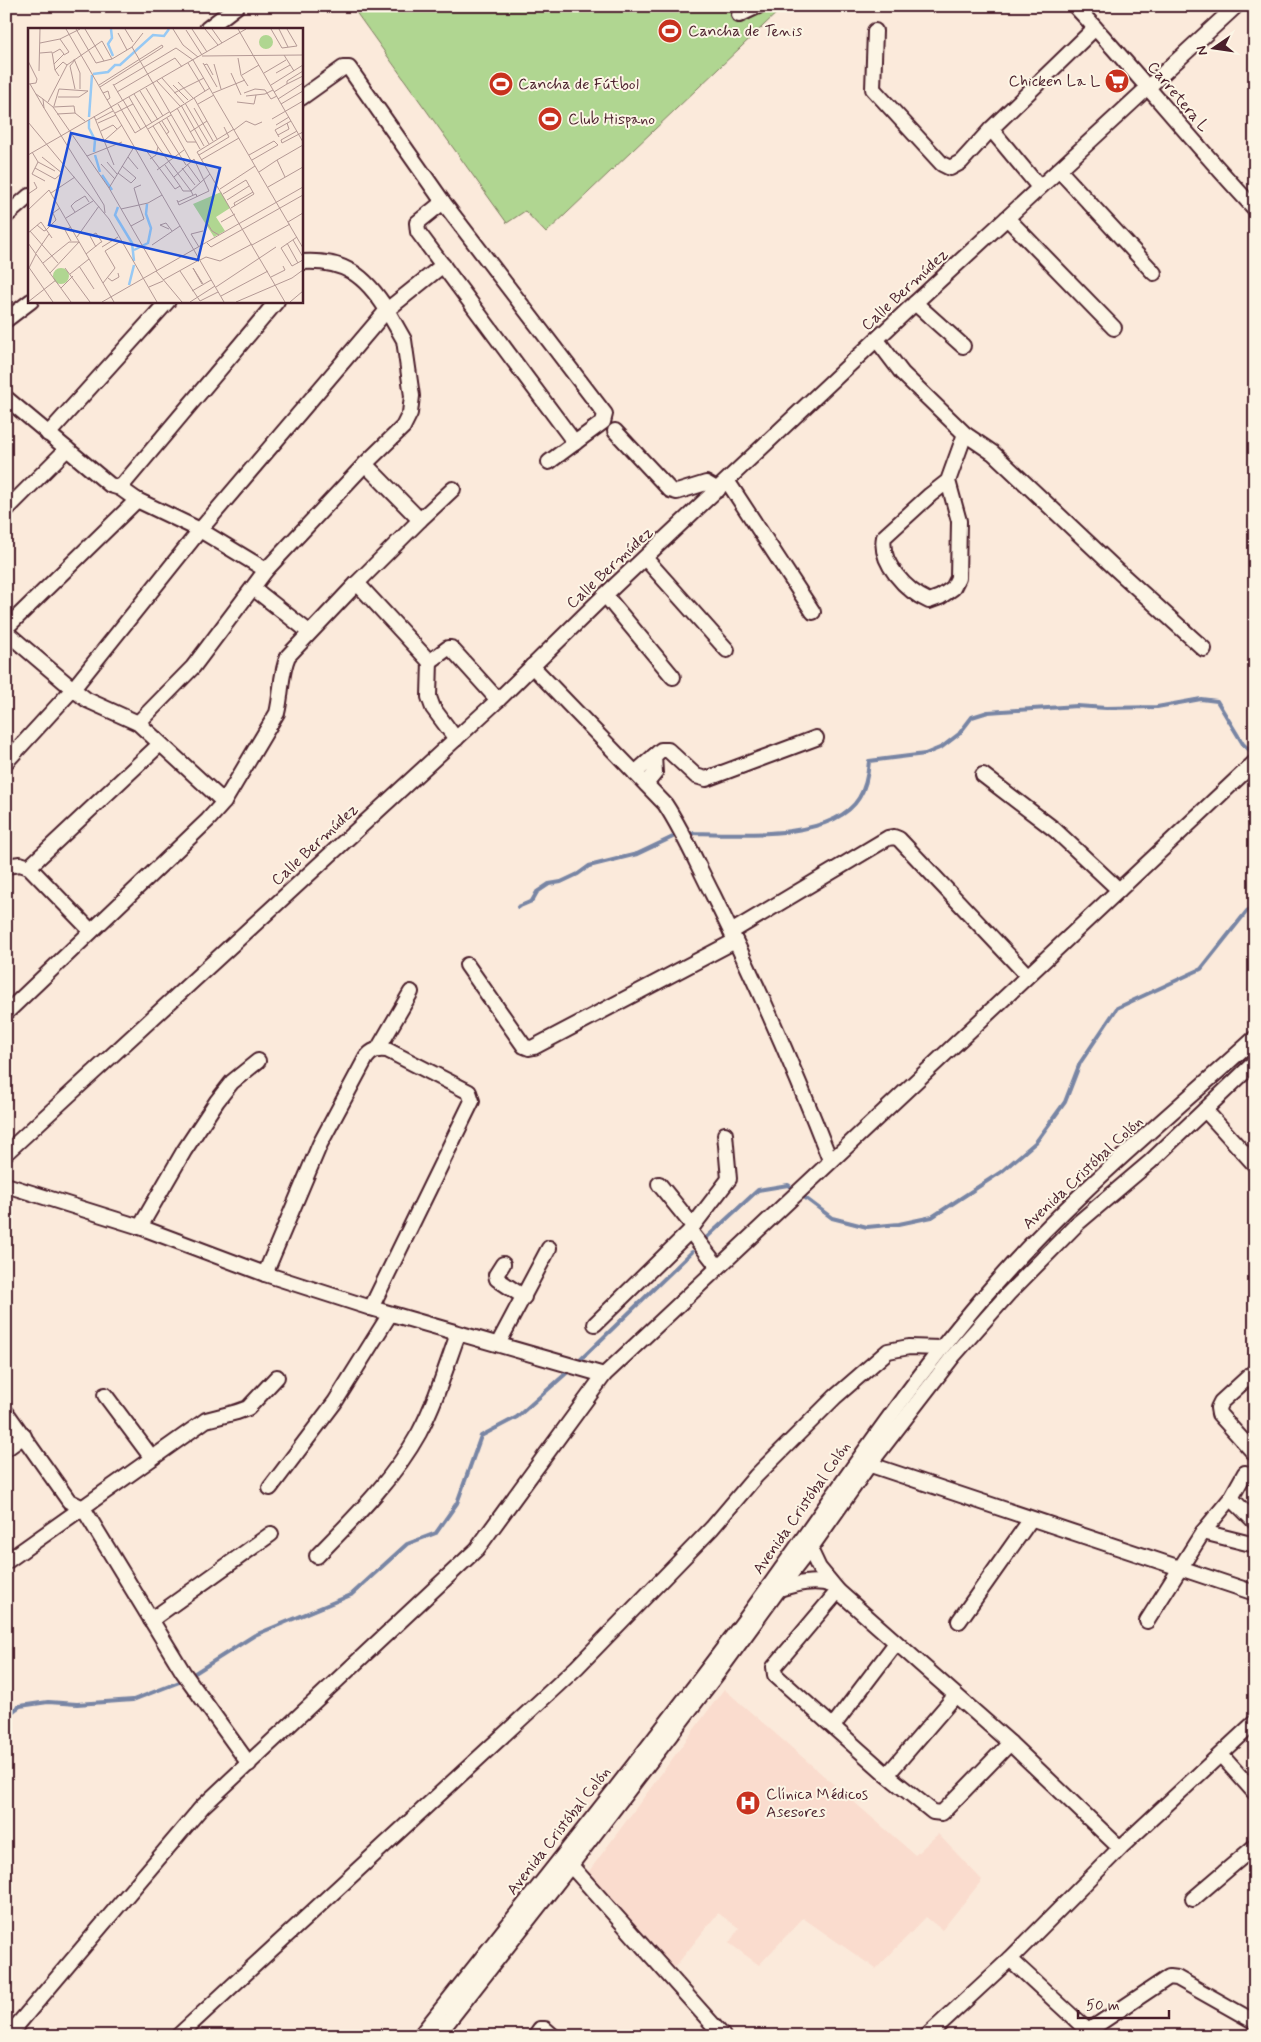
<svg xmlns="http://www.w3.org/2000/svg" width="1261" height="2042" font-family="Mynerve,sans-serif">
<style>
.built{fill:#fadcce}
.green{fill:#b0d691;stroke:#7d7a5e}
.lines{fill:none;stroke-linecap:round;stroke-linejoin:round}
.stream{stroke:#7885a4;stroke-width:4}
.minor-casing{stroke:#4a1f2b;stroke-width:18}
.minor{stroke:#fcf5e5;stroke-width:14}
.labels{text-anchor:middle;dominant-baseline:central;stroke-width:4;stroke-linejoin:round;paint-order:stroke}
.poi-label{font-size:16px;fill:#4a1f2b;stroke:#fcf5e5;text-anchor:start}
.street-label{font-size:16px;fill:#4a1f2b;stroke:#fcf5e5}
.inset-river{fill:none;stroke:#97c9f4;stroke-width:2.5}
.inset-road{fill:none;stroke:#b49995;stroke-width:1}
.view{fill:#1d4ed8;fill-opacity:0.15;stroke:#1d4ed8;stroke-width:2.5}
.inset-edge{fill:none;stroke:#4a1f2b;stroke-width:2.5}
</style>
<rect width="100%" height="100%" fill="#fbeadb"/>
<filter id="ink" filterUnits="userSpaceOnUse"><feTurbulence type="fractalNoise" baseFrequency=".02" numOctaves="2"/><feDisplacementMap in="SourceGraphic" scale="10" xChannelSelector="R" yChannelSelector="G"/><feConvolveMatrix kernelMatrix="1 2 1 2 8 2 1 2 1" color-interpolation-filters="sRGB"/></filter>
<g filter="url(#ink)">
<polygon class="built" points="724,1689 915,1855 938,1834 982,1880 942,1930 926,1917 876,1969 803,1918 759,1965 729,1943 739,1928 718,1913 671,1972 584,1878"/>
<polygon class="green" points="354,6 784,6 546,233 525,211 507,223 353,8"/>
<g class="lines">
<g class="stream">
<path d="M692 833C736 834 833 841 859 798 866 787 868 775 869 761L925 754 942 747 959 734 972 717 988 712 1077 706 1106 708 1157 707 1201 699 1217 701 1243 744 1255 755"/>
<polyline points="518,907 532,901 537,892 549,884 561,882 578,874 589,866 637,854 675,836"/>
<polyline points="800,1194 832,1218 867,1227 899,1224 932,1217 1001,1172 1036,1142 1065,1102 1080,1063 1117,1008 1201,969 1247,911 1255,906"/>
<polyline points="705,1239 758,1190 788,1185 795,1190"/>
<polyline points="577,1363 692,1252"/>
<polyline points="195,1673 255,1635 351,1595 407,1544 436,1533 457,1503 481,1436 517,1417 570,1370"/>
<polyline points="6,1716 20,1706 48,1702 77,1704 133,1700 182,1681"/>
</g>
<defs>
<g id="minor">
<path d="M1075 6C1137 72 1193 143 1255 209"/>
<polyline points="739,15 758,6"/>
<polyline points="207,29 237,6"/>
<polyline points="875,31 873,89 942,164 950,168 961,162 991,129 1095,28"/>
<polyline points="301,98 343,68 349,68 443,202 605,414 603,422 549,462"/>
<polyline points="991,129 1039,187"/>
<polyline points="1059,170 1154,273"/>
<polyline points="443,202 417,223 418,232 575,443"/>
<polyline points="6,216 29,196"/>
<polyline points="1007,218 1114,328"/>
<polyline points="915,303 963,346"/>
<polyline points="6,320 31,301"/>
<polyline points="877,340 902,373 965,434 993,453 1117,570 1204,649"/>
<polyline points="6,398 110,485 120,488 137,500 200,530 266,570"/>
<polyline points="615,431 670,490 677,492 706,483 718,490"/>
<polyline points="48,434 168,301"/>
<path d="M948 481 959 521 958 578 953 588 940 597 929 601C906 591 879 562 884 537L930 495 948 481 965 434"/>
<polyline points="728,482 813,612"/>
<polyline points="120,488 277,301"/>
<polyline points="6,510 67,449"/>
<polyline points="420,520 453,489"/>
<polyline points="645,558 727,650"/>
<polyline points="357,583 428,660 432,660 448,648 451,648 498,700"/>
<polyline points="253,588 309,632"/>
<polyline points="605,595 673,677"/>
<polyline points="6,628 137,500"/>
<polyline points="6,632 73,689 87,700 138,723 224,802"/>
<polyline points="430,660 429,697 433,708 456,739"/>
<path d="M532 666 665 804C684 833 697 864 713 895 756 981 795 1070 830 1160"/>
<polyline points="138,723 193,667 266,570 365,464"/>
<path d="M6 762 73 689 200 530 387 310C365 275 344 259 301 262"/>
<polyline points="635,773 661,750 668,750 696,776 706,779 816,738"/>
<polyline points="983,775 1055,830 1119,890"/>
<polyline points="646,784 655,773 654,756"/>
<polyline points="6,866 20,864 29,867 91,931"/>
<polyline points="29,867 160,744"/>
<polyline points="731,932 888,838 894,837 899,839 1027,975"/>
<polyline points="467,965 524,1046 529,1048 534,1047 735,941"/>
<path d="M6 1013 208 820 224 802 277 713C282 694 280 674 288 656L357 583 420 520 365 464 403 427 410 413 412 396 404 340 387 310 443 265"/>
<polyline points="378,1049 411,992"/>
<polyline points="1205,1110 1255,1165"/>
<polyline points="6,1153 498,700 605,595 915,303 1236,6"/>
<polyline points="659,1184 693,1226 690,1231"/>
<polyline points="6,1185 140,1227 265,1274 371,1308 604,1375"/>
<polyline points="693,1226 729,1179 725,1134"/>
<polyline points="140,1227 184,1151 217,1101 232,1082 258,1061"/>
<polyline points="503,1264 496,1275 497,1279 524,1297"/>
<path d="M265 1274 320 1144 366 1058C372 1050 377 1049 387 1050L469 1092 472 1101 371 1308"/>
<polyline points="595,1324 690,1231 718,1267"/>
<polyline points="498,1344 549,1248"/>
<polyline points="1255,1371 1221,1402 1218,1408 1219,1414 1255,1454"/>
<polyline points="105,1395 152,1458"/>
<polyline points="6,1412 69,1501 83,1508 183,1672 249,1764"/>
<polyline points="6,1449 24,1436"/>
<polyline points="862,1462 1255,1593"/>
<polyline points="270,1488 335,1402 390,1314"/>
<polyline points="1231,1498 1255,1522"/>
<polyline points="1203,1532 1255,1545"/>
<polyline points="810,1549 819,1568 838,1591 1010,1743 1120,1848"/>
<path d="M317 1556C354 1518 393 1480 419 1433 436 1401 446 1367 458 1334"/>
<polyline points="6,1562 206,1420 237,1412 248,1408 277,1377"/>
<path d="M779 1589C796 1584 814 1579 832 1585"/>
<polyline points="838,1591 774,1667 775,1675 887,1775 933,1812 942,1813 1010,1743"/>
<polyline points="151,1620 271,1534"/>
<polyline points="959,1621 1031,1519"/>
<polyline points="1147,1621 1203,1532 1231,1498 1245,1473"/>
<polyline points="833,1726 896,1643"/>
<polyline points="1221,1755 1255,1793"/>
<polyline points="887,1775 955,1696"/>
<polyline points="565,1859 723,2036"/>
<polyline points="1193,1899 1255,1846"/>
<polyline points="1010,1959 1088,2031 1169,1977 1177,1978 1255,2022"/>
<polyline points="8,2036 202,1807 477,1549 604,1375 1255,762"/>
<polyline points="178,2036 577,1667 712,1528 756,1476 835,1397 888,1351 909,1347 940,1348"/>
<path d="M420 2036C530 1897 641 1759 747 1617 828 1506 902 1390 993 1286 1072 1195 1166 1119 1255 1038"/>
<polyline points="437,2036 571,1865 720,1670 779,1589 810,1549 869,1465 954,1355 1008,1294 1078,1223 1150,1162 1255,1062"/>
<polyline points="535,2036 540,2029 545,2029 553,2036"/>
<polyline points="927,2036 1010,1959 1120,1848 1255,1722"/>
</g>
</defs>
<use href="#minor" class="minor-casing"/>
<use href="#minor" class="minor"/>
</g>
</g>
<defs>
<symbol id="stadium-disc" viewBox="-11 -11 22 22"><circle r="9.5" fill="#c8321e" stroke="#fcf5e5"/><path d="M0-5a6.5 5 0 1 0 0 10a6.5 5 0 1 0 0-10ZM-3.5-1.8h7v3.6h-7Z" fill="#fff"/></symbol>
<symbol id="supermarket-disc" viewBox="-11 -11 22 22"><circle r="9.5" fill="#c8321e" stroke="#fcf5e5"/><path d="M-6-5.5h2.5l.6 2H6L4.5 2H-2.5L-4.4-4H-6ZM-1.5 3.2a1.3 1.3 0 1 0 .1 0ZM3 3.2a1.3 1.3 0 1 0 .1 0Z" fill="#fff"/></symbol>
<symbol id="hospital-disc" viewBox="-11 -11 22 22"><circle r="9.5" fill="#c8321e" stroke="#fcf5e5"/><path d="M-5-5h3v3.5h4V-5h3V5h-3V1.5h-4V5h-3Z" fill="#fff"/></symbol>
</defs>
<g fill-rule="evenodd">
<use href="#stadium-disc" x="656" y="17" width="28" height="28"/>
<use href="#supermarket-disc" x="1103" y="67" width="28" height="28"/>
<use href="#stadium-disc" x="487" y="70" width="28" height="28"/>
<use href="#stadium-disc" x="536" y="105" width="28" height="28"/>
<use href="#hospital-disc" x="734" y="1789" width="28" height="28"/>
</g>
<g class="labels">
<g class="poi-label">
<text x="688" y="31">Cancha de Tenis</text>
<text x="1100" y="81" text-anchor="end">Chicken La L</text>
<text x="518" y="84">Cancha de Fútbol</text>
<text x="568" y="119">Club Hispano</text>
<text x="766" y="1794">Clínica Médicos<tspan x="766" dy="18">Asesores</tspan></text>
</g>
<g class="street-label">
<text transform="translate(1178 97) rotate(50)">Carretera L</text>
<text transform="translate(905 290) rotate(-43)">Calle Bermúdez</text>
<text transform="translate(610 568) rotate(-43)">Calle Bermúdez</text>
<text transform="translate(315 845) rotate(-43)">Calle Bermúdez</text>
<text transform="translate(1083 1173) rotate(-43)">Avenida Cristóbal Colón</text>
<text transform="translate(802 1508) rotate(-55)">Avenida Cristóbal Colón</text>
<text transform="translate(559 1831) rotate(-52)">Avenida Cristóbal Colón</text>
</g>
</g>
<g transform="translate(28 28)">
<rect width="275" height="275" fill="#fbeadb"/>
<path d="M231 14a7 7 0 1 1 14 0a7 7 0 1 1-14 0ZM193 164 202 180 188 189 197 203 186 209 165 176ZM25 248a8 8 0 1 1 16 0a8 8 0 1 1-16 0Z" fill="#b0d691"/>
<path class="inset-river" d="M83 1 84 10 80 16 85 28M65 46 80 44 87 37H92L125 7 136 8 141 1M61 89 64 47M61 92V100L67 112 66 124M67 127 72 144M74 147 84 162M90 179 87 187 104 215 106 233M106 222 120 215 123 200 118 186 119 176M101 257 106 237"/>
<path class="inset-road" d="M38 1 196 274M48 1 68 35 76 33M57 1 76 33 84 31M97 1 105 14M145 1 155 17 170 29M164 1 179 24M177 1 190 17M184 1 194 15M210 1 275 114M243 1 254 20 269 18 259 1M251 1 260 19M158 2 174 27M90 5 99 22M32 11 41 24 36 27M12 15 32 11 52 1M104 19 159 114H168M12 25 24 24 27 42M25 25 32 21 36 26 26 36M256 27 266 43M174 28 275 27M210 30 213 47 220 58M46 31 52 45V61M47 32 42 38 47 61M0 33 9 51 8 55 1 56M160 35 177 63M175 35 189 59M186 36 193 61M39 37 74 13 84 31 104 19 115 5M176 37 179 36 185 47M11 43 12 1M275 43 259 53V56L275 48M203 45 213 67M236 45 258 32M248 45 262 37M214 47 231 37M134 50 156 75M129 53 152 78M150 54 165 70M2 56 16 80 15 71 8 66M85 56 95 73M71 57 134 17 135 19 72 59M86 57 148 20 165 32 275 220M145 57 160 72M243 57 275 37M118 60 135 88M112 63 130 92M89 64 147 30 154 39M246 64 259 56M75 65 80 63 82 70 79 72M146 65 176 50M185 65 217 52M216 65 227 61 237 62 243 71 249 68M106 66 124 95M218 68 237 66 245 62M101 69 130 119 163 163 182 146M166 70 189 111M15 71 25 79 81 160 129 243M250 71 275 55M95 72 113 102M20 74 39 37 35 34 27 42 31 48M209 74 226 76 228 67M157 75 181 116M90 76 107 105 141 84M170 76 186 67M253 76 275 63M153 77 176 118M26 78 31 61 60 63 51 69H30M25 79 46 78 47 85M16 80 76 177 77 185M149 80 172 121M166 80 185 113M87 85 105 76M142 85 182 60M29 86 47 85 57 93M66 88 86 137M139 90 163 133M244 91 275 73M68 92 85 83M134 93 141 104 138 106M0 94 81 191 129 274M131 94 158 137M70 95 88 87M248 97 261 89M125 98 145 130M120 101 143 87M206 101 169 124 257 274M206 102 218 93 227 97 234 94M73 103 85 97 89 101M269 103 253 112 254 115 275 104M162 104 179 93M250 107 261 101 259 95M251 109 247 102 263 93M77 112 94 97M117 121 147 161 152 158 155 163H163L165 167M4 124 10 134 27 143M0 127 218 1M171 127 201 109 196 99M221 127 246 113 250 117 224 132M59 128 94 114M100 129 110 141M122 131 128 127 130 119M173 132 211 110M249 132 275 117M10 134 4 146 17 153M79 134 89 146M73 136 87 151M159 136 172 154M137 137 152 158M7 140 27 151 34 145 14 129M154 140 167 157M129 142 156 122M231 144 249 132 257 149M90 145 103 155 108 150 94 138M146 149 166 131 181 163 151 177 149 172M240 159 275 139M81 160 106 119M192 161 227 138M23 165 47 149M0 166 9 160 6 154M195 166 218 152 226 166 203 180M199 172 221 158M150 174 168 166 169 169M111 177 106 160 113 157M207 178 206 175 225 164M93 181 120 175 134 167M0 182 21 162 86 274M47 184 43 178 47 174 57 168 61 174M38 190 65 173M178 193 184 203 191 207M193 194 207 186M260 194 275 185M9 197 16 203 18 202 28 192 25 185 32 180M103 198 116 191 111 177M141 201 132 197 138 195 144 203M215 201 275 167M2 203 30 235M0 205 13 194 24 210M49 209 71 178M269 209 253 220 264 238 275 232M265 212 275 229M43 213 37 202 43 199M0 215 43 274M179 215 183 219 215 201M259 215 270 235M124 217 152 198M224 217 262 196M74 219 90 209M171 219 163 206 175 203M8 225 21 206M58 226 73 214H74L68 205 62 208 68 219M172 232 178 229 192 233 224 216M15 235 41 214H51M0 238 25 274M51 238 66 261M1 240 8 226M37 240 62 274M128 243 154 274M152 243 172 273 190 264M22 245 51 214M42 246 61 231M243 249 257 242 255 238M80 250 84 253 91 249 90 245M135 252 171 232M75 255 87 240 77 223 93 213M174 256 165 240 175 256M121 259 135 253M188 259 248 219M33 260 45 248M164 263 183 252M193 268 240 243M0 274 28 252M74 274 275 159M162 274 187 258M208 274 264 250 275 242M262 274 275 263"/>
<path class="view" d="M43 105 192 140 170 232 21 197Z"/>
<rect width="275" height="275" class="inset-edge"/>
</g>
<rect width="1261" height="2042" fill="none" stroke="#fcf5e5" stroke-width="25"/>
<rect x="12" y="12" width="1236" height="2017" fill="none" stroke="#4a1f2b" stroke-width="2" filter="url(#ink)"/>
<g transform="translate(1214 48) rotate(257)" stroke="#fcf5e5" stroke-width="4" paint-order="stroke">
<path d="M0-4L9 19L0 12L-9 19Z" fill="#4a1f2b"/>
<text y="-8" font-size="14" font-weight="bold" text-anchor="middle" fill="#4a1f2b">N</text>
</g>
<path d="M1078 2010v8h91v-8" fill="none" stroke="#4a1f2b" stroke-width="2.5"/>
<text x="1086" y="2010" font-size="15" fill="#4a1f2b" stroke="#fcf5e5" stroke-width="4" paint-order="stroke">50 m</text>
</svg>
